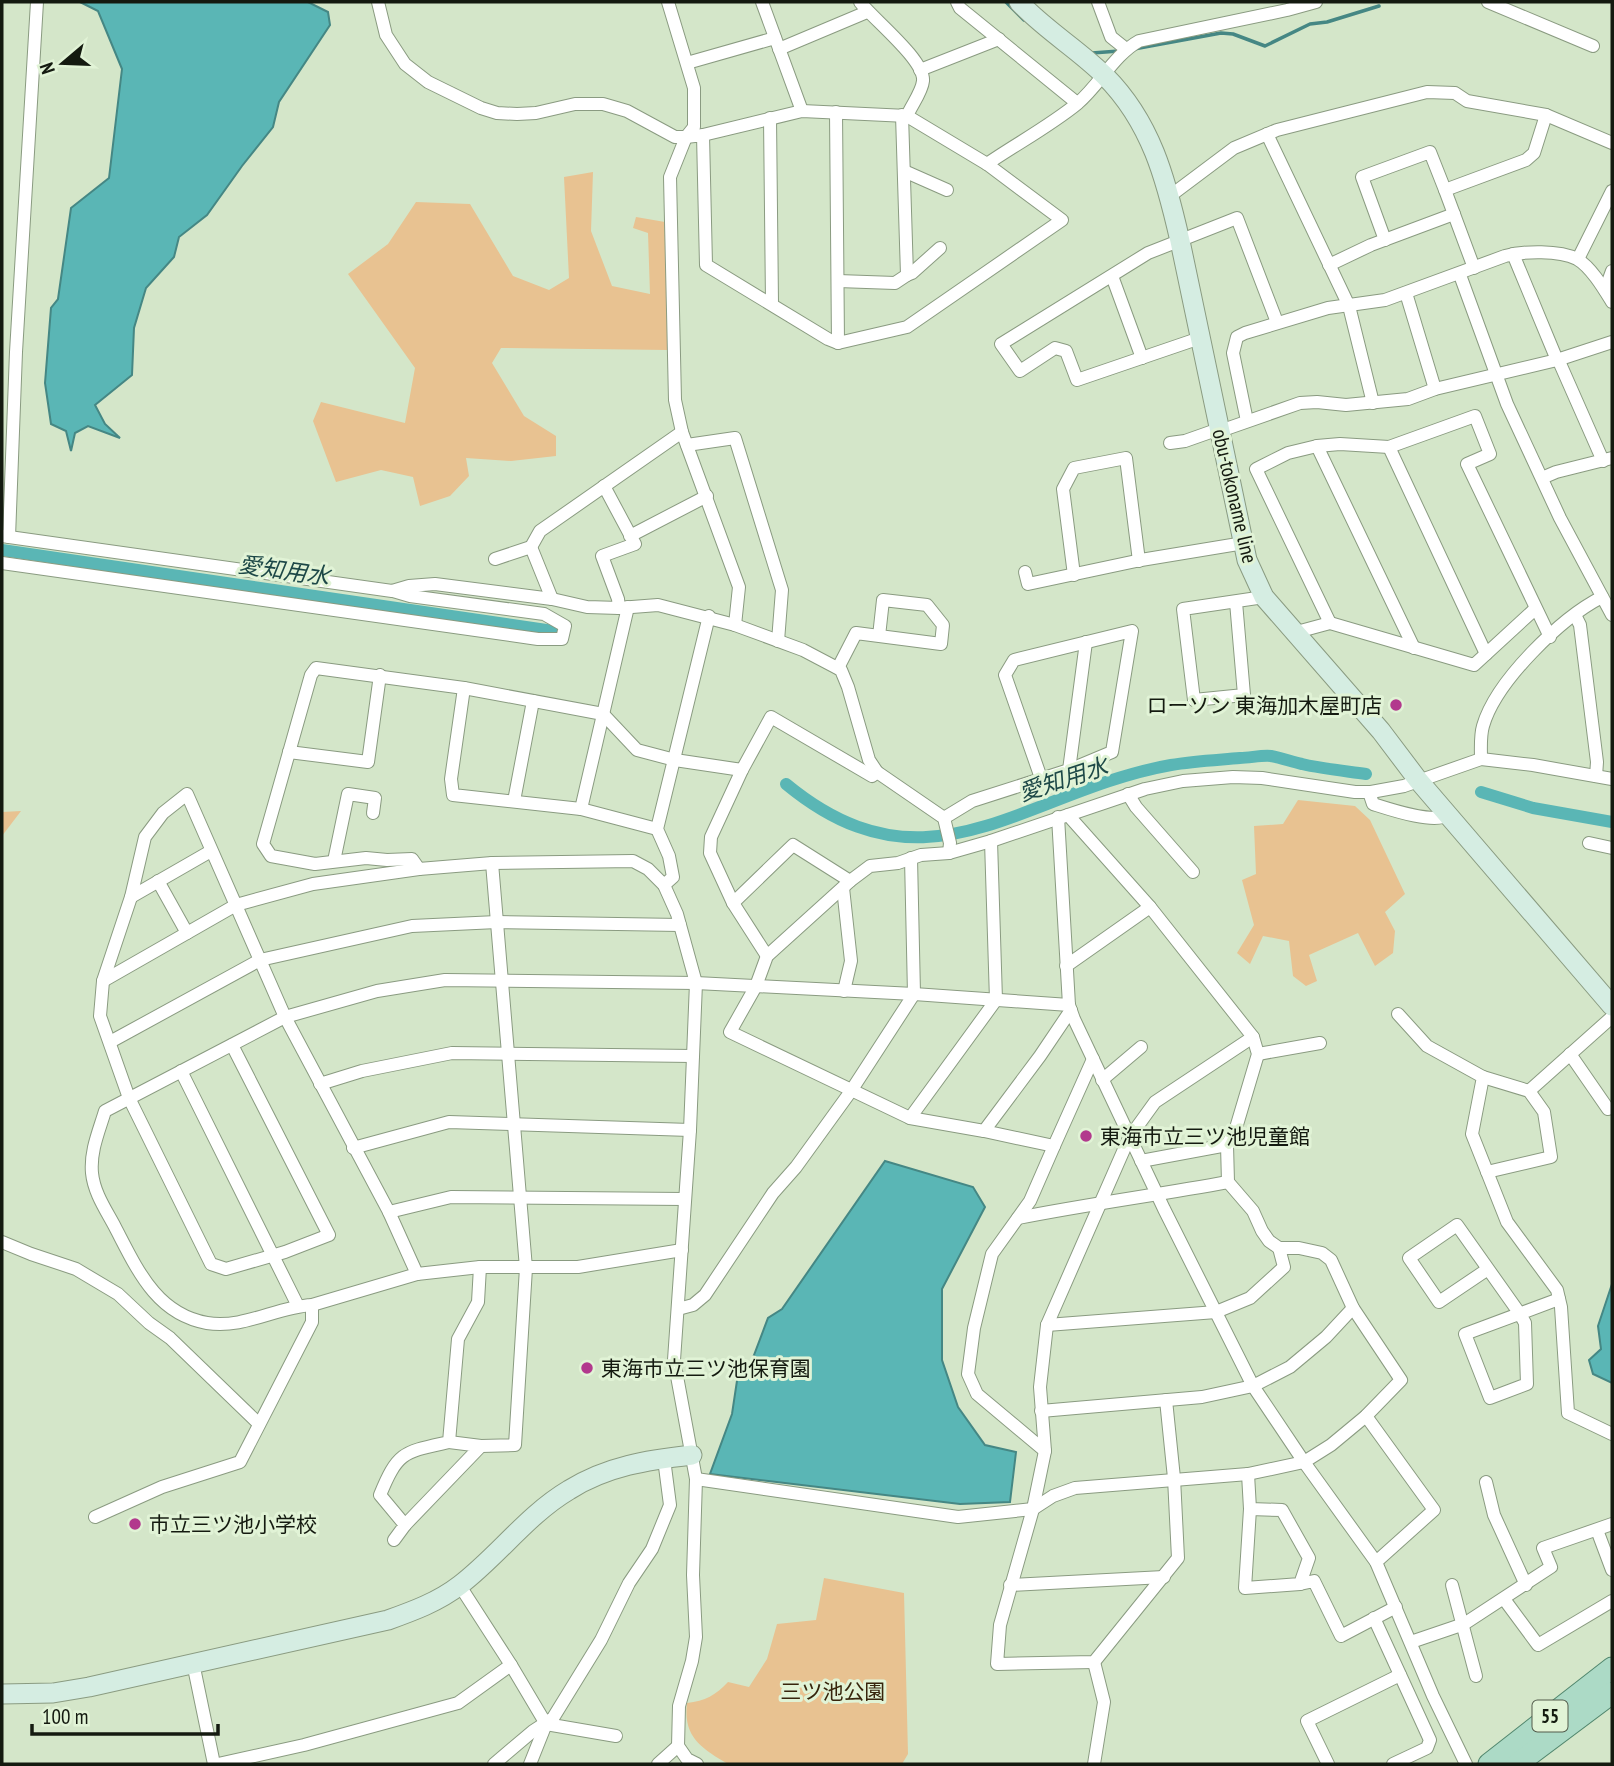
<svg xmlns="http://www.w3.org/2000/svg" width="1614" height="1766" font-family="'PT Sans Narrow','Noto Sans JP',sans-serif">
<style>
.green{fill:#e8c291}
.water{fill:#5ab6b5;stroke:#458784;stroke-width:2}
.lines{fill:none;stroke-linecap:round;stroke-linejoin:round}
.stream{stroke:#458784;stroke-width:3.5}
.canal{stroke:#5ab6b5;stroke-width:12}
.street-casing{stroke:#8a9b81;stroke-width:14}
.secondary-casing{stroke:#8a9b81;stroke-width:21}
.primary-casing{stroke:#52876e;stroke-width:23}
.street{stroke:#fff;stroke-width:12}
.secondary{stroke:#d5ede2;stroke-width:19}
.primary{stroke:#acdac6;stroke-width:21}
.poi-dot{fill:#b2398d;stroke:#e1f3d6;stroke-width:2.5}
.labels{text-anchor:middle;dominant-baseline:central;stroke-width:6;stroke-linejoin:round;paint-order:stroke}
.shield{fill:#e1f3d6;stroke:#525b4b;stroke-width:2}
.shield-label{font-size:19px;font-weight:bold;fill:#141a10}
.street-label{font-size:21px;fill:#141a10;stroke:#e1f3d6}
.poi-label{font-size:21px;fill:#141a10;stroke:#e1f3d6;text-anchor:start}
.park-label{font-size:21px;fill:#37250c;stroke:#e1f3d6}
.water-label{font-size:23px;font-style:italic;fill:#1d4847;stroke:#e1f3d6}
</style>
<rect width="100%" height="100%" fill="#d4e6c9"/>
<g class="green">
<polygon points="593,172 591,231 612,286 650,294 648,233 633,228 636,217 665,222 668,350 501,348 492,363 524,416 556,436 556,456 511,461 466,458 469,476 450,496 420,506 413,477 381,470 336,482 313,421 321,402 405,423 415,368 348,274 388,244 416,202 470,204 513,276 549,290 569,278 564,177"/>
<polygon points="1298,800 1355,806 1370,820 1405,894 1385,912 1395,931 1393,953 1375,966 1358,933 1309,955 1317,981 1306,986 1293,976 1289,941 1263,936 1250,964 1237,953 1254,925 1242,880 1256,874 1254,826 1283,824"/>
<polygon points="21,811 2,836 2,812"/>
<path d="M824 1578 904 1593 908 1754 902 1764H728C701 1748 683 1737 687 1703 705 1701 716 1695 728 1682L749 1687 767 1659 777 1624 816 1620Z"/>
</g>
<g class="water">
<polygon points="80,2 308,2 328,12 330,25 279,102 273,127 242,166 207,215 179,237 174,257 146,288 134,328 132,375 95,405 105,424 120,438 88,426 75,433 71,451 66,431 51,424 45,383 51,308 58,299 71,208 109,178 122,69 98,11"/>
<polygon points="885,1161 973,1187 985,1207 942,1289 942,1360 958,1407 985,1445 1016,1452 1010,1502 960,1504 710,1474 732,1414 738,1374 751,1363 768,1318 782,1309"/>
<polygon points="1612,1284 1612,1383 1593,1374 1589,1360 1601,1349 1598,1326"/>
</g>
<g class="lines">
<g class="stream">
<polyline points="1006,2 1024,20"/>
<polyline points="1134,49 1221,33 1233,34 1265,46 1310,24 1327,22 1379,6"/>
<polyline points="1092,53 1119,51"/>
</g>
<g class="canal">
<polyline points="2,550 560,632"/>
<path d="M786 784C929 902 1024 791 1171 765 1193 761 1217 760 1240 758 1250 758 1261 755 1271 756 1282 758 1292 762 1302 764 1323 769 1345 771 1366 774"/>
<polyline points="1481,792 1533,808 1612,822"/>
</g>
<defs>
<g id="street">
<polyline points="378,2 386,35 405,64 428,82 481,108 497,113 517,114 536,113 575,104 603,104 627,111 675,137 686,137 703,135 802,111 907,116 987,164 1062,220 907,327 838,343 828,339 706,265 703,135"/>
<polyline points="762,2 802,111"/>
<path d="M860 2C873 19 925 60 923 81 922 92 911 106 907 116"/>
<polyline points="957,2 960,8 1077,103"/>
<polyline points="1098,2 1111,37 1126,49"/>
<polyline points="1488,2 1593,46"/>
<polyline points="779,49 867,12"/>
<polyline points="687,63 775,38"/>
<polyline points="920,70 999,39"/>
<polyline points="836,112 838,343"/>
<polyline points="770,118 772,303"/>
<polyline points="1267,134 1349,306 1373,403"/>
<path d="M987 164C1016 144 1050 126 1078 103 1100 84 1114 55 1139 41L1287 10 1316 2"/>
<polyline points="904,171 947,190"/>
<polyline points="1170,196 1234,148 1277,130 1427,92 1455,93 1467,101 1546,115 1612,143"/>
<polyline points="1385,240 1362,177 1430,152 1445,190"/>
<polyline points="1513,254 1557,360"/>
<polyline points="1578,259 1612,191"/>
<polyline points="1329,265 1371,245 1454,214"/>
<polyline points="1474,268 1445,190 1526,160 1534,153 1546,115"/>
<polyline points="907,275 912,273 940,248"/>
<polyline points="1460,275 1507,404 1560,518 1612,615"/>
<polyline points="1112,276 1142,358"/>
<polyline points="838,281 895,283 907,275 902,115"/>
<polyline points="1605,290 1612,271"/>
<polyline points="1406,293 1435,389"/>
<polyline points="1200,338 1077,380 1066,351 1055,348 1020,371 1001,344 1148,253 1237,218 1275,317"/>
<polyline points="1558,359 1603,461"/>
<path d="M1247 421 1233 353 1237 337 1245 333 1328 308 1385 300 1505 256C1524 251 1559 250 1577 259 1591 267 1604 289 1612 302"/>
<polyline points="1220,431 1300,403 1317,402 1346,405 1408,399 1435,389 1557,360 1612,342"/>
<polyline points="1170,443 1185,441 1219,429"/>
<polyline points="687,445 735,438 782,590 778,641"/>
<polyline points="1317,446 1414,648"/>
<polyline points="1389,447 1486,654"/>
<polyline points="1542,478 1556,472 1612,458"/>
<polyline points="604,486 635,544 602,556 618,599 619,608"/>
<polyline points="2,536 392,591 409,586 435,584 552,599 587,607 619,608 658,605 735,625 739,587 682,432 675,400 670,177 686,137 694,127 694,88 668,2"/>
<polyline points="630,536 707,496"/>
<polyline points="9,537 16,352 37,2"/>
<polyline points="531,547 552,599"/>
<polyline points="495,559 531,547 540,531 682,432"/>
<polyline points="2,563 538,639 562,639 565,626 544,614 410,596 393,591"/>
<polyline points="1025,572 1028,584 1141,560 1244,543"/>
<polyline points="1074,575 1063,489 1074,468 1126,458 1139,561"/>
<polyline points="1236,602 1244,695 1194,700 1183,609 1264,597"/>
<polyline points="628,607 581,809 657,829"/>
<polyline points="1575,615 1580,625 1597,762 1596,776"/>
<polyline points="1330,623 1256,469 1288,453 1317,446 1340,444 1389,447 1475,416 1490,454 1467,464 1550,637"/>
<polyline points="735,625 803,650 841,670 848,687 869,760 877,772"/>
<polyline points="1293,633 1330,623 1474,665 1535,609"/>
<polyline points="838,668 856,633 941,644 943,625 927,605 883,600 879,636"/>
<polyline points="464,688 451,779 453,795 581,809"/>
<polyline points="289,752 368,762 380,675"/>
<path d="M1481 759C1481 749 1480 736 1483 726 1496 681 1561 618 1602 597"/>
<polyline points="1069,770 1086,642"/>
<path d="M1369 792 1373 804C1392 810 1433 824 1449 815"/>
<polyline points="1128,794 1136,807 1193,872"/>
<polyline points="514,801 533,701"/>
<polyline points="1058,817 1069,1005 1074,1019 1164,1209 1253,1386 1304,1462 1376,1562 1433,1696 1466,1764"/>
<polyline points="944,818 972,801 1069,770 1112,752 1132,631 1014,660 1005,675 1041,778"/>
<polyline points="1589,843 1612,848"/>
<polyline points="334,861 348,794 375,798 373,813"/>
<polyline points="419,869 412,859 387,860 366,858 315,864 271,856 263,844 311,675 316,668 464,688 603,714 637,750 675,760 742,770"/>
<polyline points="158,881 187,933"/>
<polyline points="664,885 673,877 669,856 657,829 709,616"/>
<polyline points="843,888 851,961 844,991"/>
<polyline points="131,897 211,851"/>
<polyline points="733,903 793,845 850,881"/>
<polyline points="767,956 733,903 710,853 711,837 742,770 771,717 872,776 877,772 944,818 950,843 949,853"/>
<polyline points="1066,966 1150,907"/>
<polyline points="103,981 236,905 313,884 419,869 492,863 633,861 648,869 664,885 677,914 696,983 690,1130 674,1360 696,1479 693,1575 696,1637 692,1661 679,1706 678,1746 687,1759 697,1764"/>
<polyline points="1071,1010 1040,1056 984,1131 910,1118 730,1032 756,986 767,956 850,881 870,866 898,863 921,855 949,853 991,841 1145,789 1183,781 1233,777 1262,778 1355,792 1371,792 1404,786 1481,759 1533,765 1612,779"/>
<polyline points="1398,1014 1427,1046 1483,1077 1472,1134 1507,1222 1557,1290 1561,1307 1568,1413 1612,1434"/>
<polyline points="110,1042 260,960 412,926 497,922 680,925"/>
<polyline points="232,1045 329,1235 285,1252 226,1269 211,1264 129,1098 100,1016 103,981 131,897 145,837 163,813 187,794 285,1017 389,1212 417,1274"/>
<polyline points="1258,1054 1320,1043"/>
<polyline points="1570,1054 1608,1109"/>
<polyline points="181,1071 298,1306"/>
<polyline points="1483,1077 1529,1091 1544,1112 1551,1157 1487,1172"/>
<polyline points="1102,1080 1141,1047"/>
<polyline points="320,1084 362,1071 452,1053 693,1056"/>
<polyline points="1529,1091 1612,1017"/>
<polyline points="910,1118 996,1000 991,841"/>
<polyline points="984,1131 1054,1146 1093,1059"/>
<polyline points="353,1148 449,1122 690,1130"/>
<polyline points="1141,1161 1227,1145"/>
<polyline points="389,1212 451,1197 685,1199"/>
<path d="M1018 1218C1088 1204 1158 1195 1228 1182"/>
<polyline points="2,1242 31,1254 76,1269 118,1294 149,1323 170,1338 259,1424"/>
<path d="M682 1250 578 1267H480L417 1274 312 1305C276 1307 244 1329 207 1323 156 1314 137 1269 115 1227 106 1210 94 1193 92 1173 90 1151 99 1131 105 1111L285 1017 377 991 445 980 696 983 914 994 1069 1005"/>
<polyline points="1488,1269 1439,1302 1409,1258 1457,1225 1520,1314 1525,1323 1527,1384 1490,1398 1465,1334 1559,1299"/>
<polyline points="678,1309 693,1305 705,1295 773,1193 796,1167 851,1091 914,994 911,858"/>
<polyline points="1047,1325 1216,1312 1250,1298 1284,1267 1279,1248"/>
<polyline points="1166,1400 1174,1478 1178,1558 1094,1662 997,1664 1000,1625 1033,1509 1045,1451 1040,1387 1047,1325 1129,1138 1155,1102 1253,1037"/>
<polyline points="1041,1411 1202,1397 1253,1386 1290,1367 1326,1337 1353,1308"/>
<polyline points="1366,1416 1434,1510 1376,1562"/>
<polyline points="481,1446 515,1445 526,1268 492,863"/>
<polyline points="1045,1451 977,1394 968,1374 974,1328 992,1254 1030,1201 1054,1146"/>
<polyline points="1248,1474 1250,1509 1245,1588 1300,1584 1309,1558 1282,1510 1250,1509"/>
<polyline points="696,1479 958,1517 1033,1509 1053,1496 1075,1488 1248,1474 1304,1462 1331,1445 1366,1416 1401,1380 1353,1308 1331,1260 1322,1253 1299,1248 1279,1248 1269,1241 1262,1231 1253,1211 1228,1182 1227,1145 1236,1128 1258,1054 1253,1037 1150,907 1068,815"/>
<polyline points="1486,1482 1494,1515 1526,1585"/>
<polyline points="95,1517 162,1487 240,1462 312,1322 312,1305"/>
<polyline points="405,1525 481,1446 449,1442"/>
<polyline points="1597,1530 1612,1570"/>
<path d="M394 1540 405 1525 380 1495C398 1451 404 1452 449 1442L458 1339 478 1302 480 1267"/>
<polyline points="1300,1584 1314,1581 1341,1636 1396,1607"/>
<polyline points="1010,1585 1164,1577"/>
<polyline points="1452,1585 1476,1676"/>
<polyline points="460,1586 511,1665 546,1724"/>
<polyline points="1504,1599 1538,1645 1612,1601"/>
<polyline points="1374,1618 1430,1740 1427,1748 1393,1764"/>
<polyline points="1411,1642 1464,1624 1551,1567 1543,1548 1612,1524"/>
<polyline points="193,1663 214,1764"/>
<polyline points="546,1724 616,1736"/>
<polyline points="218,1764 304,1745 458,1703 511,1665"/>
<polyline points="494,1764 533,1731 553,1718 601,1640 629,1583 652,1549 670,1505 664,1459"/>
<polyline points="530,1764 546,1724"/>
<polyline points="658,1764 678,1746"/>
<polyline points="1094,1764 1104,1702 1094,1662"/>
<polyline points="1328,1764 1307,1721 1400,1675"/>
</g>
<g id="secondary">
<path d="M1019 2C1045 30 1078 49 1105 76 1151 122 1166 179 1180 241L1247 560 1264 597 1381 731 1418 780 1612 1006"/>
<path d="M2 1694 53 1693 89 1687 388 1620C413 1611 438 1602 460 1585 498 1556 527 1515 569 1490 607 1466 648 1460 692 1455"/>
</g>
<g id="primary">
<polyline points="1489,1764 1612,1668"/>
<polyline points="1517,1764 1612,1693"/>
</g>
</defs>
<use href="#street" class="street-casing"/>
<use href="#secondary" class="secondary-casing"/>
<use href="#primary" class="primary-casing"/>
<use href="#street" class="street"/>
<use href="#secondary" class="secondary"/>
<use href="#primary" class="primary"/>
</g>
<g class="poi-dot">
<circle cx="1396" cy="705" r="7"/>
<circle cx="1086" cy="1136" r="7"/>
<circle cx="587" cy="1368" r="7"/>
<circle cx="135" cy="1524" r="7"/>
</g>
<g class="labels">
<rect class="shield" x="1532.5" y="1700.5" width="35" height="31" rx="5"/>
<g class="shield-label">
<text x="1550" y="1716">55</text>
</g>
<g class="street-label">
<text transform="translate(1235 496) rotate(77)">obu-tokoname line</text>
</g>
<g class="poi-label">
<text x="1382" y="705" text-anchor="end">ローソン 東海加木屋町店</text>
<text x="1100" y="1136">東海市立三ツ池児童館</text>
<text x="601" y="1368">東海市立三ツ池保育園</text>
<text x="149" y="1524">市立三ツ池小学校</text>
</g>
<g class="park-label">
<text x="833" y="1691">三ツ池公園</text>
</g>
<g class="water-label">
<text transform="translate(284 570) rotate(8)">愛知用水</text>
<text transform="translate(1063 779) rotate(-18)">愛知用水</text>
</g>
</g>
<rect width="1614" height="1766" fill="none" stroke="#141a10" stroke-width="7"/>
<g transform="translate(63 63) rotate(251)" stroke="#e1f3d6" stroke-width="5" paint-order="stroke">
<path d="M0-5L12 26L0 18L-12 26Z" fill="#141a10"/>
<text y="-10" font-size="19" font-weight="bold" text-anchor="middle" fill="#141a10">N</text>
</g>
<path d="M32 1724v10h186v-10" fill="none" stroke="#141a10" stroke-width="3.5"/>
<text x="42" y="1724" font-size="21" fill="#141a10" stroke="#e1f3d6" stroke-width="5" paint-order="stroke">100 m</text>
</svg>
